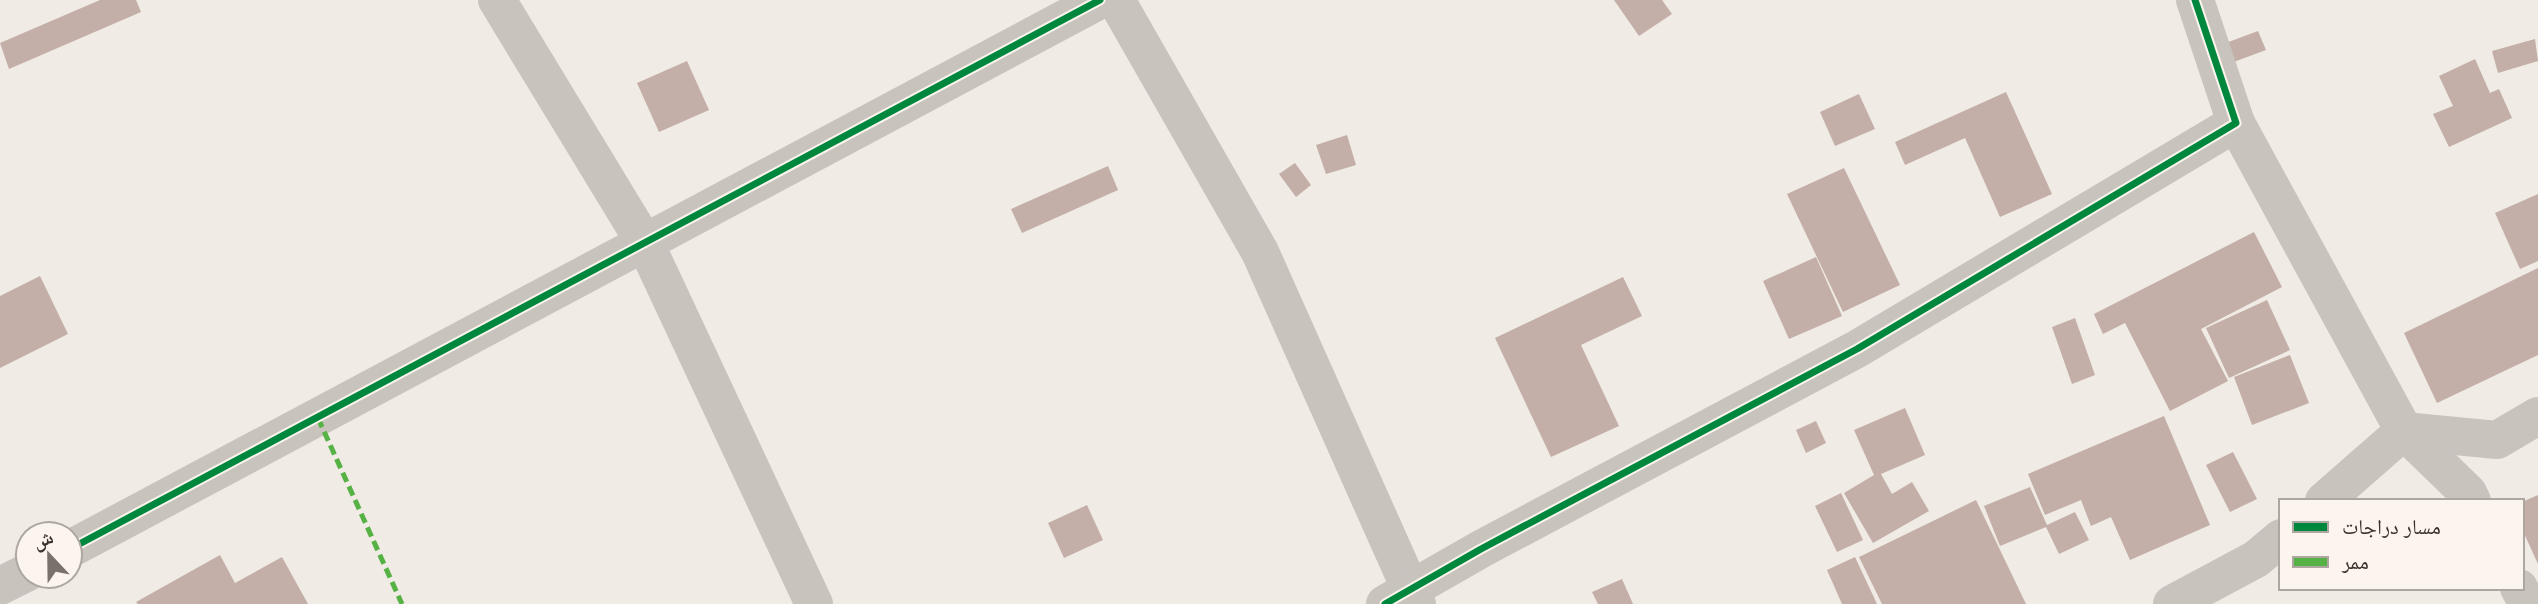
<svg xmlns="http://www.w3.org/2000/svg" width="2538" height="604" font-family="Figtree,'Noto Naskh Arabic',sans-serif">
<style>
.building{fill:#c3afa7}
.lines{fill:none;stroke-linecap:round;stroke-linejoin:round}
.street{stroke:#c9c3be;stroke-width:38}
.quiet{stroke:#57b246;stroke-width:5;stroke-dasharray:10 5;stroke-linecap:butt}
.cycleway-casing{stroke:#fbf5ee;stroke-width:11}
.cycleway{stroke:#00873e;stroke-width:7}
</style>
<rect width="100%" height="100%" fill="#f0ebe5"/>
<g class="building">
<polygon points="100,0 136,0 141,12 9,69 0,43"/>
<polygon points="1614,0 1662,0 1672,14 1639,36"/>
<polygon points="2258,31 2266,50 2223,66 2215,47"/>
<polygon points="2535,39 2538,61 2498,73 2492,51"/>
<polygon points="2475,59 2490,93 2499,89 2512,118 2449,147 2433,114 2453,106 2439,76"/>
<polygon points="687,61 709,110 659,132 637,83"/>
<polygon points="2006,92 2052,194 2000,217 1965,138 1905,165 1895,142"/>
<polygon points="1859,94 1875,129 1835,146 1820,112"/>
<polygon points="1347,135 1356,165 1326,174 1316,145"/>
<polygon points="1295,163 1311,185 1296,197 1279,174"/>
<polygon points="1108,166 1118,190 1022,233 1011,209"/>
<polygon points="1844,168 1900,285 1843,312 1787,194"/>
<polygon points="2538,194 2538,261 2520,269 2495,213"/>
<polygon points="2254,232 2282,287 2201,329 2228,381 2170,411 2125,323 2103,334 2094,314"/>
<polygon points="1816,257 1842,316 1789,339 1763,281"/>
<polygon points="2538,268 2538,355 2437,403 2404,333"/>
<polygon points="40,276 68,334 0,368 0,296"/>
<polygon points="1623,277 1642,316 1581,345 1619,426 1551,457 1495,338"/>
<polygon points="2267,300 2290,350 2229,378 2206,328"/>
<polygon points="2075,318 2095,375 2072,384 2052,327"/>
<polygon points="2290,355 2309,403 2252,425 2234,377"/>
<polygon points="1905,408 1925,455 1881,474 1892,494 1912,482 1929,511 1873,543 1844,493 1874,475 1854,430"/>
<polygon points="2164,416 2210,525 2130,560 2111,517 2091,526 2081,500 2045,515 2028,474"/>
<polygon points="1816,421 1826,443 1806,453 1796,430"/>
<polygon points="2233,452 2257,499 2230,512 2206,465"/>
<polygon points="2030,487 2047,525 2075,512 2089,540 2059,554 2046,527 2000,546 1984,506"/>
<polygon points="1841,493 1863,540 1837,552 1815,506"/>
<polygon points="2538,495 2538,564 2522,529 2522,502"/>
<polygon points="1976,500 2026,604 1882,604 1859,557"/>
<polygon points="1087,505 1103,540 1064,558 1048,523"/>
<polygon points="220,555 235,583 282,557 308,604 138,604 136,602"/>
<polygon points="1855,557 1877,604 1842,604 1827,570"/>
<polygon points="1622,579 1633,604 1598,604 1592,592"/>
</g>
<g class="lines">
<g class="street">
<polyline points="497,0 646,245 814,604"/>
<polyline points="1116,0 1260,252 1417,604"/>
<polyline points="2236,123 2404,431 2468,493 2472,501"/>
<polyline points="2324,501 2404,431 2497,440 2538,416"/>
<polyline points="70,549 1100,0"/>
<polyline points="0,586 28,572"/>
<polyline points="2519,588 2528,604"/>
<polyline points="1385,604 1481,549 1857,349 2236,123 2195,0"/>
<polyline points="2172,604 2256,559 2281,538"/>
</g>
<polyline class="quiet" points="318,418 402,604"/>
<defs>
<g id="cycleway">
<polyline points="70,549 1100,0"/>
<polyline points="1385,604 1481,549 1857,349 2236,123 2195,0"/>
</g>
</defs>
<use href="#cycleway" class="cycleway-casing"/>
<use href="#cycleway" class="cycleway"/>
</g>
<rect x="2279" y="499" width="245" height="91" fill="#fbf5ee" stroke="#aea6a0" stroke-width="2"/>
<rect x="2293" y="522" width="35" height="10" fill="#00873e" stroke="#aea6a0" stroke-width="2"/>
<text x="2342" y="534" font-size="21" fill="#3b302b">مسار دراجات</text>
<rect x="2293" y="557" width="35" height="10" fill="#57b246" stroke="#aea6a0" stroke-width="2"/>
<text x="2342" y="569" font-size="21" fill="#3b302b">ممر</text>
<g transform="translate(49 555) rotate(338)"><circle r="33" fill="#fbf5ee" stroke="#aea6a0" stroke-width="2"/>
<path d="M0-5L12 26L0 18L-12 26Z" fill="#7a716c"/>
<text y="-10" font-size="19" font-weight="bold" text-anchor="middle" fill="#3b302b">ش</text>
</g>
</svg>
